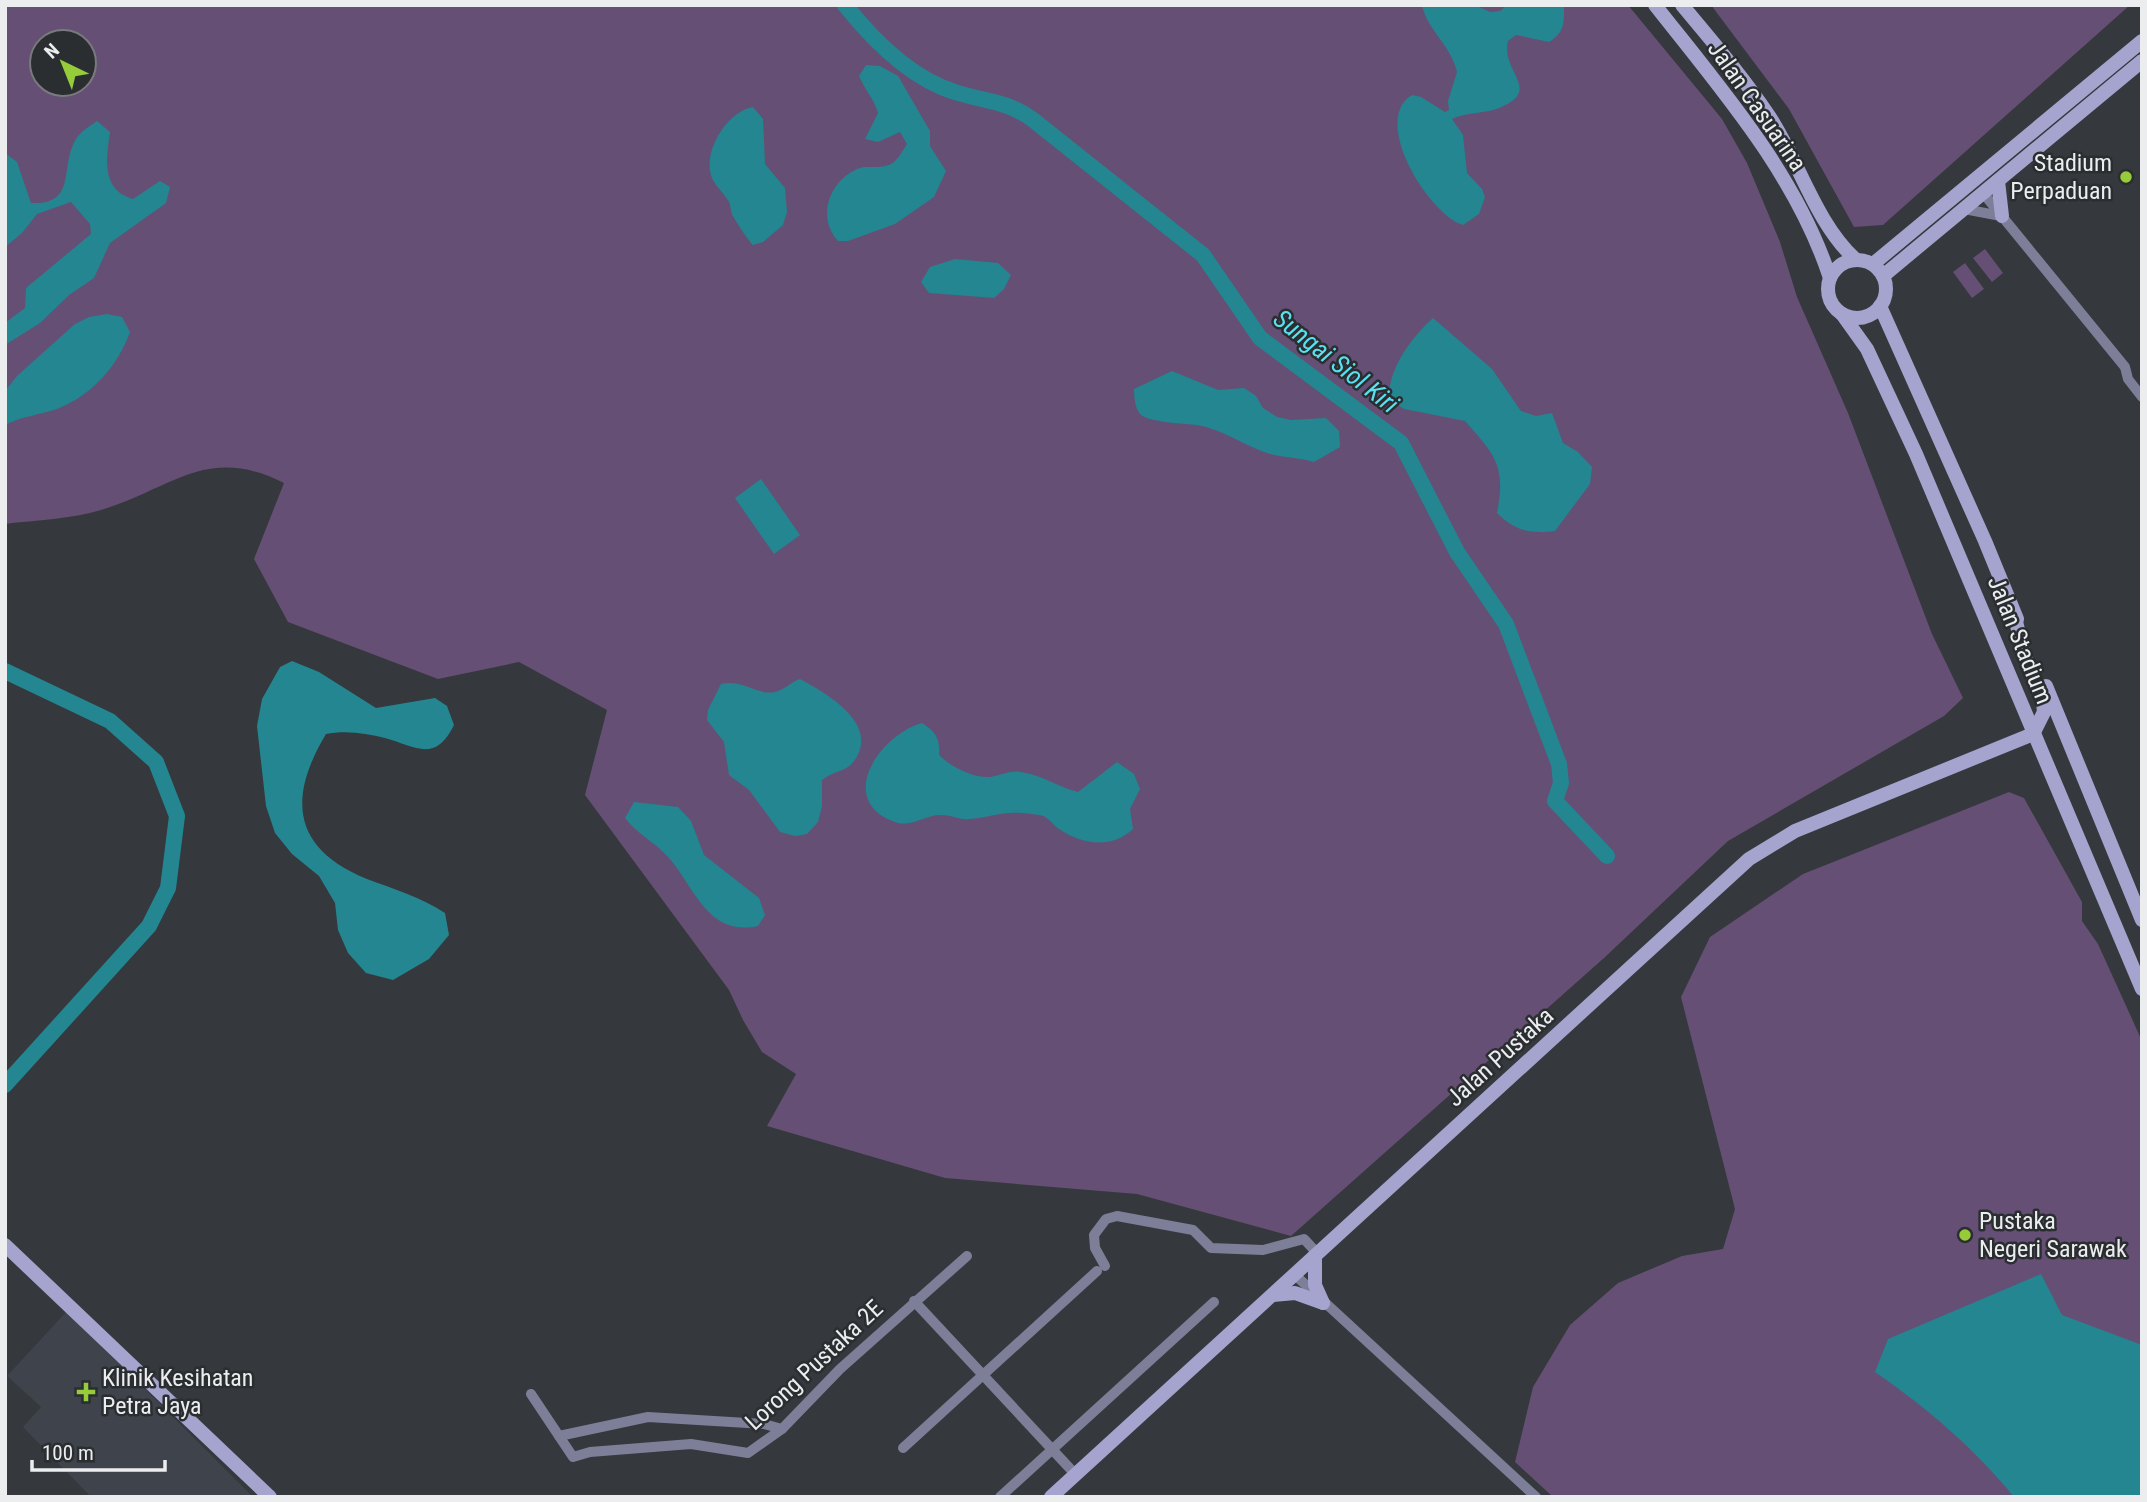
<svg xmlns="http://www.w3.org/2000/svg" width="2147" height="1502" font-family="'Roboto Condensed',sans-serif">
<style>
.built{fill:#3e434c}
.green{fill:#654f75;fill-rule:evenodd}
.water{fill:#238691}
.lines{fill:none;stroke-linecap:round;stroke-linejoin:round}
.river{stroke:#238691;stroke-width:16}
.street{stroke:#7d7e98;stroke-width:10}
.secondary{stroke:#a4a4ce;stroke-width:14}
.poi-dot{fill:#96cc39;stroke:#2b2e31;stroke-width:2.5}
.labels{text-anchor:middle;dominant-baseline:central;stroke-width:5;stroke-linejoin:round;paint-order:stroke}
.street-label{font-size:24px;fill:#ebedef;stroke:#2b2e31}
.poi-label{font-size:24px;fill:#ebedef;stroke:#2b2e31;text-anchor:start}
.water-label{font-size:26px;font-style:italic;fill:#5ae1f1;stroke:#2b2e31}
</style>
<rect width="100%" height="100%" fill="#35383c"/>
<polygon class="built" points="67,1311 253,1497 91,1497 23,1427 41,1407 7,1376"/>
<g class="green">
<path d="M5 5H1628L1722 119 1747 163 1780 242 1797 297 1848 413 1932 634 1963 698 1944 716 1728 841 1604 958 1291 1236 1137 1194 945 1178 767 1126 796 1074 762 1052 743 1020 729 990 585 795 607 710 519 662 438 679 288 622 254 559 284 483C206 444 172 489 101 510 72 519 36 520 5 524ZM42 42H84V84H42Z"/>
<polygon points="1711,5 2130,5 1883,225 1854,227 1789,109"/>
<polygon points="1985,249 2003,273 1992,282 1973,258"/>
<polygon points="1965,263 1984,289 1972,298 1953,272"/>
<polygon points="2009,792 2024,798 2082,902 2082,921 2098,944 2142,1041 2142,1497 1553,1497 1515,1462 1533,1387 1570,1325 1618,1283 1682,1256 1723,1249 1735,1209 1681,997 1710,937 1803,874"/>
</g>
<g class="water">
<path d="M1422 5H1475L1490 12 1500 11 1507 5H1564C1564 23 1565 32 1549 42L1516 35 1508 41C1500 72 1544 90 1499 108 1484 114 1466 112 1452 119L1463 135 1467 173 1482 189 1485 197 1479 214 1463 225C1429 215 1370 120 1412 95L1421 97 1445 112 1449 110 1448 101 1457 72C1451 45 1427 30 1422 5Z"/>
<path d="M866 65 880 66 898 76 930 131V146L946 171 934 197 895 224 848 241H838C817 218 828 182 857 169 868 164 882 171 894 162 899 158 903 150 907 144L900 132 878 142 865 139 878 113C874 99 865 90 859 76Z"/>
<path d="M753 107 763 119 765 164 785 188 787 212 783 225 763 242 753 245C750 243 734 219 732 214 730 209 731 203 727 199 721 189 712 184 710 171 706 146 729 111 753 107Z"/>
<path d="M97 121 110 132C106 159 101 190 133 199L160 181 170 187 166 203 110 243 94 278 69 295 40 323 5 345V323L25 308 26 288 91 234 90 224 71 202 37 214 22 233 5 247V153L17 162 31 203C78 205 59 167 76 139 80 132 90 126 97 121Z"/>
<polygon points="955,259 998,263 1011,275 1004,289 994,298 929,293 921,282 930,267"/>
<path d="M107 314 122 317 130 332C118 366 91 396 57 409 40 415 22 416 5 425V391L17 376 75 324 89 317Z"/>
<path d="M1433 318 1492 369 1521 411 1536 416 1552 413 1563 443 1578 452 1592 467 1590 484 1555 531C1530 534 1515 531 1497 513 1506 466 1496 456 1465 421L1404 409 1389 399C1388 369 1411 338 1433 318Z"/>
<path d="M1172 371 1218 390 1244 388 1256 396 1263 408 1277 417 1291 420 1326 418 1339 431 1340 447 1314 462C1299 457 1282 458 1267 453 1243 445 1222 429 1197 425 1186 424 1147 422 1140 414 1135 408 1134 397 1134 389Z"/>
<polygon points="761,479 800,535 774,554 735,498"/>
<path d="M292 661 319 672 376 708 435 698 447 706 454 725C435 764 415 746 385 738 366 733 345 730 326 734 287 799 293 849 367 879 394 889 420 897 445 913L449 935 429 959 393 980 366 973 348 953 338 930 335 903 319 876 292 854 275 833 266 806 257 726 262 699 280 667Z"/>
<path d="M800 679C826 693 881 724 854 761 847 772 832 771 822 780V806L818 822 807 834 795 836 780 832 749 790 729 775 724 742 707 720 708 710 721 684C744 679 757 696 775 692 784 690 791 682 800 679Z"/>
<path d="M922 723C936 732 940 738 939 755 950 766 972 778 989 777 1000 776 1009 770 1021 772 1042 775 1058 787 1078 792L1117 762 1134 774 1140 789 1130 809 1133 829C1112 849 1083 845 1059 829 1054 826 1049 818 1043 816 1037 814 1028 814 1022 813 1003 811 987 818 969 819 959 820 951 815 942 815 926 814 912 828 895 822 835 801 879 735 922 723Z"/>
<path d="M634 802 678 807 691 821 704 855 759 898 765 915 758 926C708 937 695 888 669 858 655 842 637 834 625 818Z"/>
<path d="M2041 1274 2062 1315 2142 1345V1497H2014C1975 1449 1926 1407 1875 1372L1888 1339Z"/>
</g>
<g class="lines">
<g class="river">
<path d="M845 5C873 40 912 79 955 92 985 102 1005 100 1032 119L1203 255 1260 338 1401 443 1457 552 1506 624 1559 764 1561 783 1555 801 1607 856"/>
<polyline points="5,671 110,721 156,762 177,816 168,888 149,926 5,1085"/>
</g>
<g class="street">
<polyline points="1983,193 2125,367 2128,379 2142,397"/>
<polyline points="1964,209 2001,216"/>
<polyline points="1105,1266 1095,1248 1094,1235 1106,1219 1117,1216 1193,1230 1211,1248 1263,1250 1304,1239 1318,1254"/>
<polyline points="1295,1275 1536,1497"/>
<polyline points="914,1301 1076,1475"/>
<polyline points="531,1394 573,1457 590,1452 691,1444 748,1453 782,1429 840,1369 967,1256"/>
<polyline points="559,1436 648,1417 764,1424 782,1429"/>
<polyline points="903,1448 1097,1271"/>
<polyline points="1000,1497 1214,1302"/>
</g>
<g class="secondary">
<path d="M1655 5C1721 89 1796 174 1830 278"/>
<path d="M1682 5C1712 41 1743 77 1769 116 1799 161 1815 222 1855 259"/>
<polyline points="1998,181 2002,216"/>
<circle cx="1857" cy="289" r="29"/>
<polyline points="1873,264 2142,41"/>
<polyline points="1883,276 2142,61"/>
<polyline points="1880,306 1985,541 2017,619"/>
<polyline points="1842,314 1867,349 1916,454 2142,989"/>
<polyline points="2046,686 2142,920"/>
<polyline points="5,1245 270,1497"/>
<polyline points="1315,1256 1315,1285 1323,1303"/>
<polyline points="1273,1295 1295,1293 1323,1303"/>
<polyline points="1051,1497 1749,859 1795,831 2033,734 2044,712 2043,702 2024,655 2014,613"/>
</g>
</g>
<g class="poi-dot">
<circle cx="2126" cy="177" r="7"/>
<circle cx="1965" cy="1235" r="7"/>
<path d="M82.5 1381.5h7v7h7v7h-7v7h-7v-7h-7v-7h7z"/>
</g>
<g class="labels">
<g class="street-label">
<text transform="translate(1757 106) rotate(55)">Jalan Casuarina</text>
<text transform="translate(2020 640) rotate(68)">Jalan Stadium</text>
<text transform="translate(1500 1057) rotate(-42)">Jalan Pustaka</text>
<text transform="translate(814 1365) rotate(-43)">Lorong Pustaka 2E</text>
</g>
<g class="poi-label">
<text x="2112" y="163" text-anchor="end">Stadium<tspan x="2112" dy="28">Perpaduan</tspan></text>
<text x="1979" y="1221">Pustaka<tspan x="1979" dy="28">Negeri Sarawak</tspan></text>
<text x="102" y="1378">Klinik Kesihatan<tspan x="102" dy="28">Petra Jaya</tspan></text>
</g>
<g class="water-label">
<text transform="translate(1336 361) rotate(38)">Sungai Siol Kiri</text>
</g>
</g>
<rect width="2147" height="1502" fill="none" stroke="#ebedef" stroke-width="14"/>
<g transform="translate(63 63) rotate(317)"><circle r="33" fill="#2b2e31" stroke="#787a7d" stroke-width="2"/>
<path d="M0-5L12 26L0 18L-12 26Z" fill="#96cc39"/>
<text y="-10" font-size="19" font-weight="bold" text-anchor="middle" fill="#ebedef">N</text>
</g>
<path d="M32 1460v10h133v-10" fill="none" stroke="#ebedef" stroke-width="3.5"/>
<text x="42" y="1460" font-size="21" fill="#ebedef" stroke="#2b2e31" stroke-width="5" paint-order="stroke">100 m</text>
</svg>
